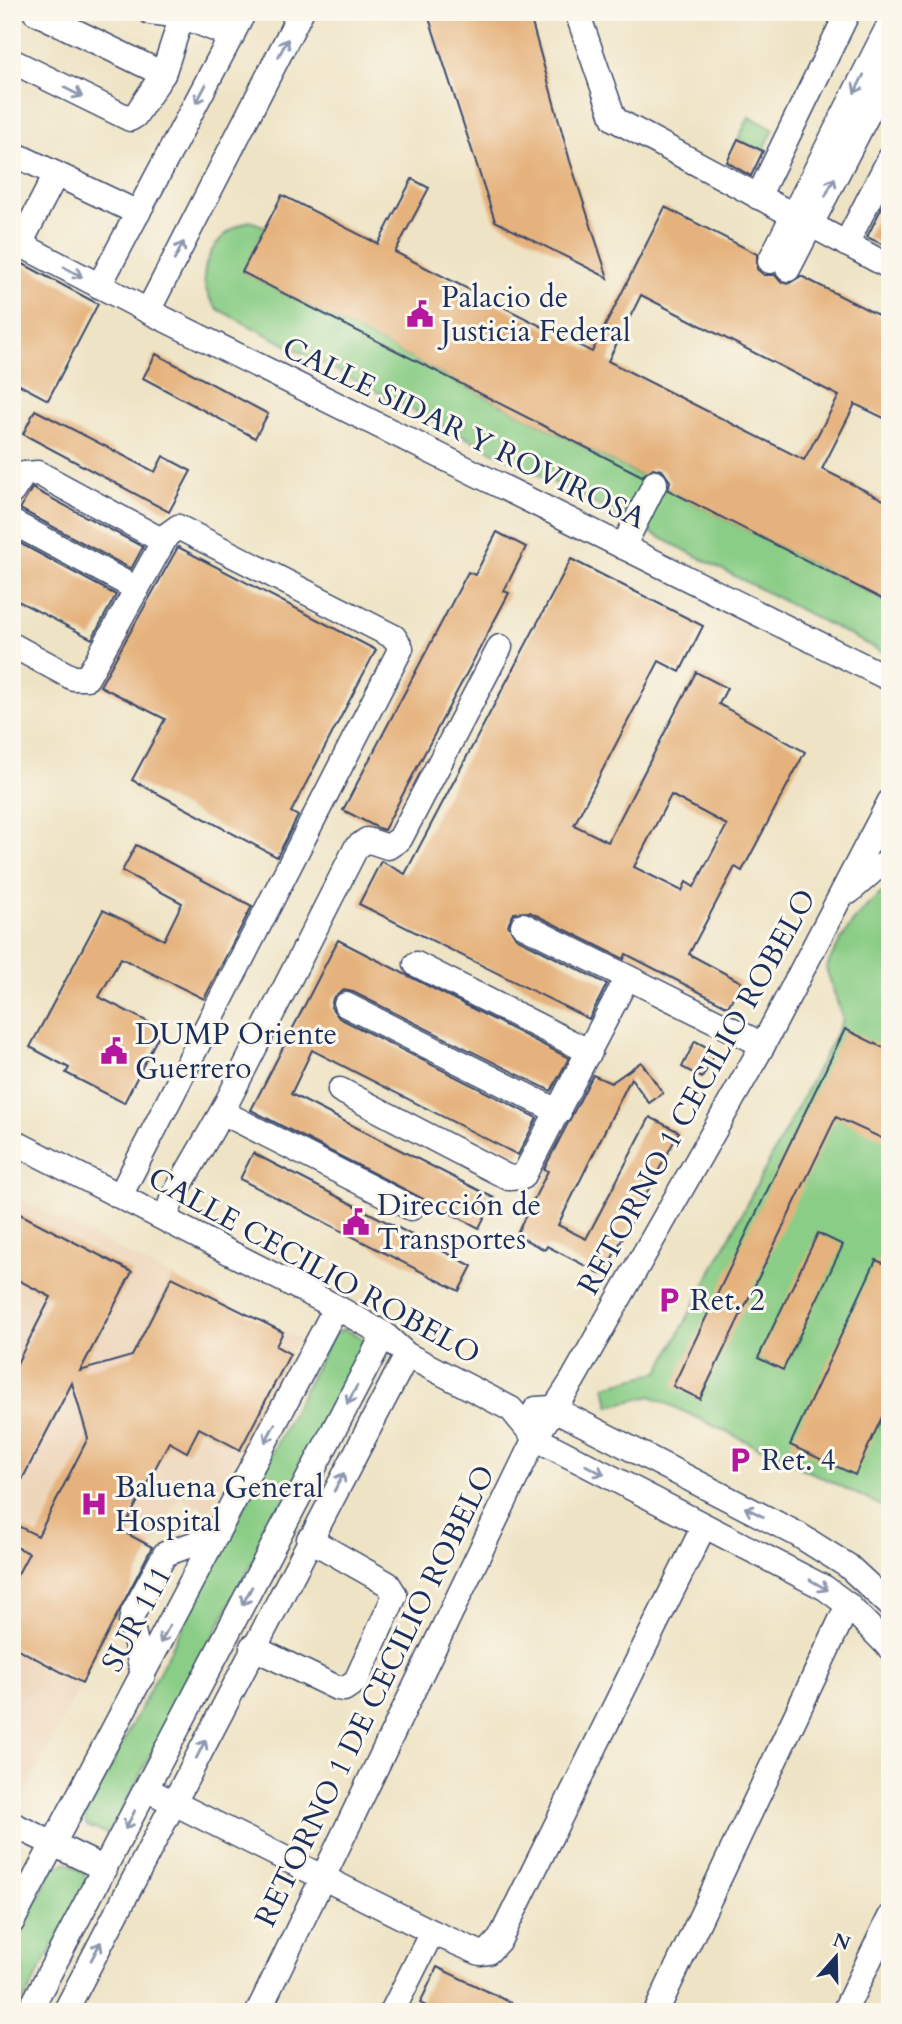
<svg xmlns="http://www.w3.org/2000/svg" width="902" height="2024" font-family="Cardo,serif">
<style>
.built{fill:#eed6bb}
.green{fill:#8acd86;stroke:#527e72;stroke-width:2}
.building{fill:#e5b27d;fill-rule:evenodd}
.lines{fill:none;stroke-linecap:round;stroke-linejoin:round}
.minor-casing{stroke:#3b4a6d;stroke-width:27}
.minor{stroke:#fff;stroke-width:24}
.oneway{stroke:#8d97ae}
.labels{text-anchor:middle;dominant-baseline:central;stroke-width:6;stroke-linejoin:round;paint-order:stroke}
.poi-label{font-size:30px;fill:#1b2f5e;stroke:#fbf7ec;text-anchor:start}
.street-label{font-size:30px;fill:#1b2f5e;stroke:#fbf7ec}
</style>
<rect width="100%" height="100%" fill="#fbf7ec"/>
<filter id="ink" filterUnits="userSpaceOnUse"><feTurbulence type="fractalNoise" baseFrequency=".0143" numOctaves="2"/><feDisplacementMap in="SourceGraphic" scale="14" xChannelSelector="R" yChannelSelector="G"/><feConvolveMatrix kernelMatrix="1 2 1 2 8 2 1 2 1" color-interpolation-filters="sRGB"/></filter>
<filter id="wash" filterUnits="userSpaceOnUse"><feTurbulence type="fractalNoise" baseFrequency=".00686" numOctaves="4" result="noise"/><feDisplacementMap in="SourceGraphic" scale="28" xChannelSelector="R" yChannelSelector="G"/><feGaussianBlur stdDeviation="1.57" result="paint"/><feColorMatrix in="noise" values="0 0 0 0 0 0 0 0 0 0 0 0 0 0 0 0 0 1.4 0 .05"/><feComposite in="paint" operator="in"/></filter>
<g filter="url(#wash)">
<rect width="100%" height="100%" fill="#eee3c4"/>
<polygon class="built" points="12,1196 298,1339 208,1511 179,1497 20,1801 12,1797"/>
<g class="green">
<polygon points="749,117 774,129 763,151 738,139"/>
<path d="M250 221 266 227 243 272 890 603V656L219 310C187 279 212 232 250 221Z"/>
<path d="M890 887V1510L651 1396 609 1406 605 1386 659 1372 843 1020 826 968C843 934 858 909 890 887Z"/>
<polygon points="344,1329 366,1340 363,1353 109,1834 87,1826 84,1818 332,1336"/>
<polygon points="67,1862 85,1874 85,1886 18,2012 12,2012 12,1948 54,1868"/>
</g>
<g id="blocks">
<g class="building">
<polygon points="427,12 529,12 570,161 608,278 495,221"/>
<polygon points="738,139 763,151 751,176 727,162"/>
<path d="M412 179 429 188 395 252 592 352 665 207 757 254V269L764 275H775L781 282 788 284 801 276 890 321V421L855 404 822 469 890 503V603L668 490 670 481 662 470 653 468 642 476 242 272 282 195 378 244ZM641 295 839 396 804 460 608 361Z"/>
<polygon points="890,191 890,248 867,237"/>
<polygon points="12,258 98,304 48,400 12,381"/>
<polygon points="156,354 268,414 255,438 143,378"/>
<polygon points="35,410 155,472 163,456 191,471 169,512 23,434"/>
<polygon points="32,488 143,547 131,569 20,509"/>
<polygon points="497,532 526,547 504,591 509,593 384,830 378,828 343,810 468,572 475,575"/>
<polygon points="12,539 116,595 92,639 12,598"/>
<polygon points="178,547 376,650 291,812 298,816 277,857 132,780 165,719 100,686"/>
<path d="M571 559 703 626 680 672 659 661 574 825 608 842 696 672 727 688 719 704 805 752 742 871 735 867 689 954 741 982 728 1007 626 954 624 959 530 912 514 913 508 925 516 938 607 984 589 1019 359 904 381 861 405 874ZM671 795 727 825 694 887 686 882 682 891 634 867Z"/>
<polygon points="136,845 252,906 204,999 121,958 99,997 162,1029 124,1103 66,1073 69,1068 30,1047 103,910 164,940 182,903 122,871"/>
<polygon points="338,940 569,1058 551,1091 353,992 344,990 333,998 331,1007 339,1018 537,1118 518,1155 312,1050 291,1094 494,1198 479,1228 251,1110"/>
<polygon points="845,1029 890,1051 890,1142 836,1117 700,1399 673,1386"/>
<polygon points="695,1041 716,1052 702,1078 682,1067"/>
<polygon points="641,1062 663,1093 649,1103 631,1078 558,1225 586,1239 650,1117 679,1132 603,1275 547,1246 545,1250 516,1235 548,1171 544,1169 593,1075 611,1083"/>
<polygon points="253,1153 472,1266 459,1291 240,1179"/>
<polygon points="18,1213 132,1272 80,1371 132,1356 172,1277 283,1332 276,1346 290,1354 240,1450 199,1428 187,1452 169,1442 122,1531 152,1547 82,1683 12,1646 12,1585 29,1553 12,1545 12,1523 38,1536 88,1438 72,1383 12,1499 12,1373 51,1297 12,1277 12,1224"/>
<polygon points="818,1233 843,1245 783,1370 758,1358"/>
<polygon points="876,1260 890,1266 890,1400 855,1475 790,1445"/>
<polygon points="437,1967 530,2012 438,2012 420,2003"/>
</g>
</g>
</g>
<g filter="url(#ink)">
<use href="#blocks" fill-opacity="0" stroke="#3b4a6d" stroke-width="2"/>
<g class="lines">
<defs>
<g id="minor">
<polyline points="35,12 163,74"/>
<polyline points="150,12 182,16 232,36"/>
<polyline points="577,12 614,119 890,267"/>
<polyline points="12,61 130,119 135,116 163,74 182,16"/>
<polyline points="12,153 138,213"/>
<polyline points="758,197 848,12"/>
<polyline points="12,240 148,311 890,679"/>
<polyline points="20,244 56,174"/>
<polyline points="846,244 890,158"/>
<polyline points="770,261 890,23"/>
<polyline points="788,269 890,71"/>
<polyline points="99,286 244,12"/>
<polyline points="148,311 301,12"/>
<polyline points="12,492 24,474 38,473 163,541"/>
<polyline points="12,522 137,589"/>
<polyline points="623,547 655,483"/>
<polyline points="12,645 73,678 87,678 167,535 178,527 394,637 401,648 120,1196"/>
<polyline points="849,892 875,869 890,861"/>
<polyline points="523,925 763,1045"/>
<polyline points="416,964 590,1052"/>
<polyline points="346,1005 559,1112"/>
<polyline points="340,1090 509,1178 523,1177 627,978"/>
<polyline points="222,1112 411,1208"/>
<polyline points="12,1141 336,1307 384,1334 407,1355 511,1409 535,1438 825,1588 848,1605 890,1648"/>
<polyline points="165,1218 173,1197 222,1112 356,848 367,840 388,847 400,839 500,647"/>
<polyline points="536,1409 552,1408 797,1534 848,1566 890,1605"/>
<polyline points="252,1647 337,1688 344,1689 356,1681 395,1595 388,1584 309,1539"/>
<polyline points="143,1675 131,1622 133,1613 165,1554 216,1536"/>
<polyline points="146,1789 432,1932 480,1953 488,1952 500,1939 704,1526"/>
<polyline points="12,1824 105,1869"/>
<polyline points="12,1922 336,1307"/>
<polyline points="29,2012 384,1334"/>
<polyline points="65,2012 407,1355"/>
<polyline points="258,2012 535,1438 572,1381 763,1045 890,801"/>
<polyline points="392,2012 432,1932"/>
<polyline points="656,2012 848,1605"/>
<polyline points="844,2012 890,1917"/>
</g>
</defs>
<use href="#minor" class="minor-casing"/>
<use href="#minor" class="minor"/>
</g>
<defs><path id="oneway-shaft" d="M-6 0H5M1.5-3L5.5 0L1.5 3" fill="none" stroke-width="1.6" stroke-linecap="round" stroke-linejoin="round" transform="scale(1.75)"/></defs>
<g class="oneway">
<use href="#oneway-shaft" transform="translate(283 48) rotate(-63)"/>
<use href="#oneway-shaft" transform="translate(859 84) rotate(117)"/>
<use href="#oneway-shaft" transform="translate(73 92) rotate(27)"/>
<use href="#oneway-shaft" transform="translate(201 94) rotate(118)"/>
<use href="#oneway-shaft" transform="translate(830 187) rotate(-63)"/>
<use href="#oneway-shaft" transform="translate(179 251) rotate(-63)"/>
<use href="#oneway-shaft" transform="translate(73 272) rotate(28)"/>
<use href="#oneway-shaft" transform="translate(352 1395) rotate(118)"/>
<use href="#oneway-shaft" transform="translate(270 1433) rotate(118)"/>
<use href="#oneway-shaft" transform="translate(595 1470) rotate(27)"/>
<use href="#oneway-shaft" transform="translate(339 1482) rotate(-62)"/>
<use href="#oneway-shaft" transform="translate(754 1512) rotate(-153)"/>
<use href="#oneway-shaft" transform="translate(819 1585) rotate(30)"/>
<use href="#oneway-shaft" transform="translate(247 1596) rotate(118)"/>
<use href="#oneway-shaft" transform="translate(165 1634) rotate(118)"/>
<use href="#oneway-shaft" transform="translate(201 1749) rotate(-63)"/>
<use href="#oneway-shaft" transform="translate(130 1820) rotate(117)"/>
<use href="#oneway-shaft" transform="translate(96 1951) rotate(-62)"/>
</g>
</g>
<defs>
<symbol id="civic-bare" viewBox="-9 -9 18 18"><path d="M-.6-6.5H3V-4.5H.6V-3L4-1V1h2V6H-6V1h2V-1L-.6-3ZM-1.2 2.5V6h2.4V2.5Z" fill="#b5179e" stroke="#fbf7ec" stroke-width="2.5" paint-order="stroke"/></symbol>
<symbol id="parking-bare" viewBox="-9 -9 18 18"><path d="M-3.5-5.5H1a3.5 3.5 0 0 1 0 7H-1V5.5H-3.5ZM-1-3.4V-.6H.8a1.4 1.4 0 0 0 0-2.8Z" fill="#b5179e" stroke="#fbf7ec" stroke-width="2.5" paint-order="stroke"/></symbol>
<symbol id="hospital-bare" viewBox="-9 -9 18 18"><path d="M-5-5h3v3.5h4V-5h3V5h-3V1.5h-4V5h-3Z" fill="#b5179e" stroke="#fbf7ec" stroke-width="2.5" paint-order="stroke"/></symbol>
</defs>
<g fill-rule="evenodd">
<use href="#civic-bare" x="401" y="295" width="38" height="38"/>
<use href="#civic-bare" x="95" y="1032" width="38" height="38"/>
<use href="#civic-bare" x="337" y="1203" width="38" height="38"/>
<use href="#parking-bare" x="650" y="1281" width="38" height="38"/>
<use href="#parking-bare" x="721" y="1441" width="38" height="38"/>
<use href="#hospital-bare" x="75" y="1485" width="38" height="38"/>
</g>
<g class="labels">
<g class="poi-label">
<text x="441" y="297">Palacio de<tspan x="441" dy="34">Justicia Federal</tspan></text>
<text x="135" y="1034">DUMP Oriente<tspan x="135" dy="34">Guerrero</tspan></text>
<text x="377" y="1205">Dirección de<tspan x="377" dy="34">Transportes</tspan></text>
<text x="690" y="1300">Ret. 2</text>
<text x="761" y="1460">Ret. 4</text>
<text x="115" y="1487">Baluena General<tspan x="115" dy="34">Hospital</tspan></text>
</g>
<g class="street-label">
<text transform="translate(464 433) rotate(26)">CALLE SIDAR Y ROVIROSA</text>
<text transform="translate(697 1092) rotate(-61)">RETORNO 1 CECILIO ROBELO</text>
<text transform="translate(314 1266) rotate(29)">CALLE CECILIO ROBELO</text>
<text transform="translate(137 1619) rotate(-62)">SUR 111</text>
<text transform="translate(375 1696) rotate(-64)">RETORNO 1 DE CECILIO ROBELO</text>
</g>
</g>
<rect width="902" height="2024" fill="none" stroke="#fbf7ec" stroke-width="42"/>
<g transform="translate(836 1957) rotate(20)" stroke="#fbf7ec" stroke-width="5" paint-order="stroke">
<path d="M0-5L12 26L0 18L-12 26Z" fill="#1b2f5e"/>
<text y="-10" font-size="19" font-weight="bold" text-anchor="middle" fill="#1b2f5e">N</text>
</g>
</svg>
